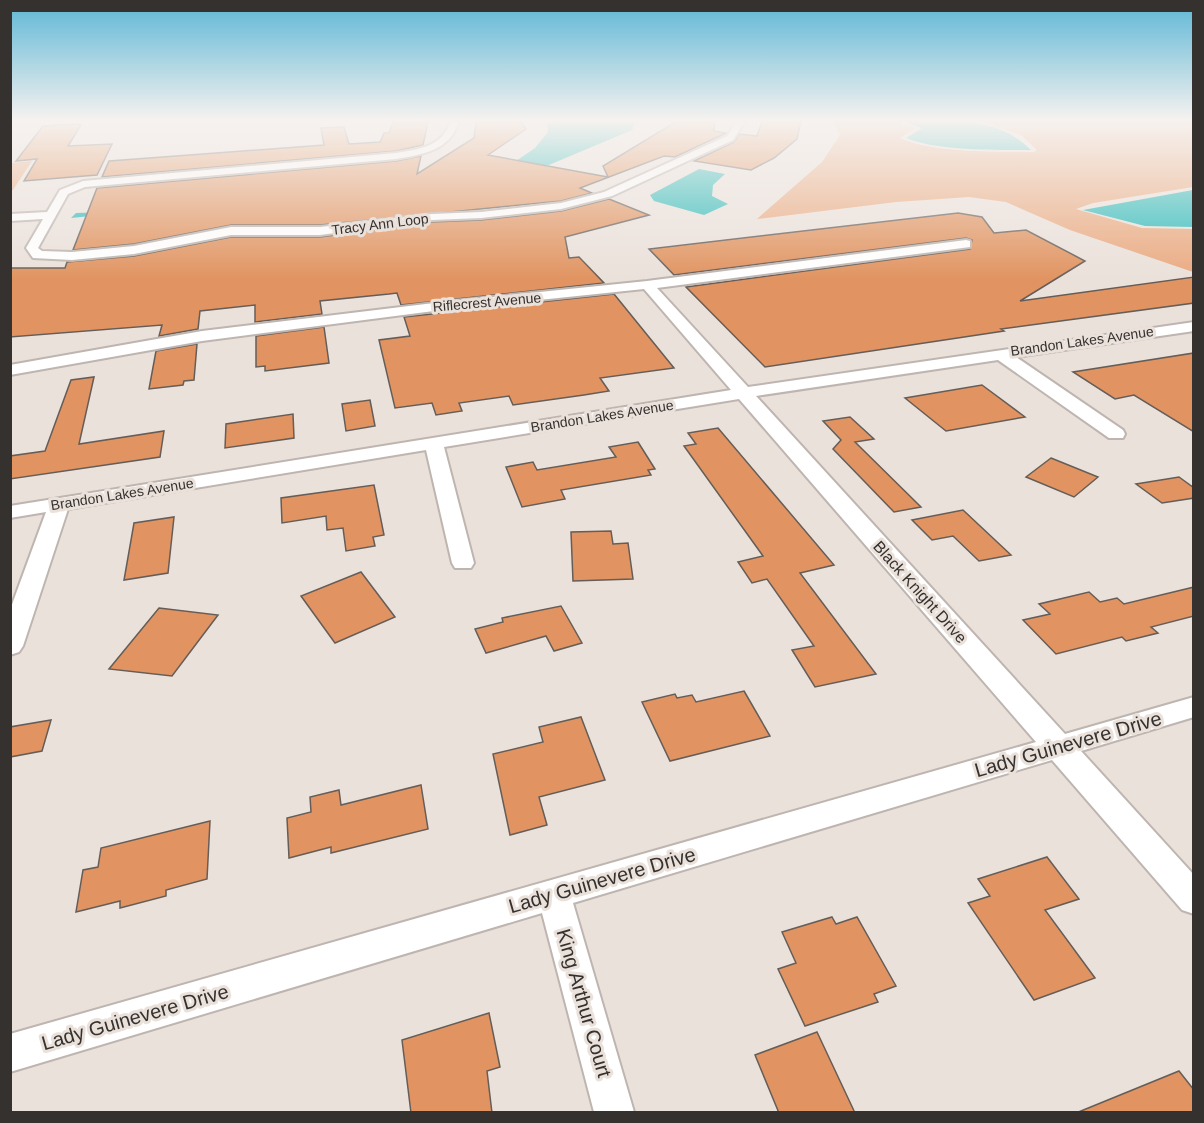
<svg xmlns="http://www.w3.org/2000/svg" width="1204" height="1123" font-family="Arial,sans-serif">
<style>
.green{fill:#eaaa81}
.water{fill:#2ababa}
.building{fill:#e19461;stroke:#655d58;stroke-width:1.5}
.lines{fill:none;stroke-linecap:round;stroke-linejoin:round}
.street-casing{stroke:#beb5b0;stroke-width:4}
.street{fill:#fff;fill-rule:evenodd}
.labels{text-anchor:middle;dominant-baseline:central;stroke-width:6;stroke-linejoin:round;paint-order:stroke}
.far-street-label{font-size:14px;fill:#34312f;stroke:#ebe1db}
.street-label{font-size:16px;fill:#34312f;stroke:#ebe1db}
.near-street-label{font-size:20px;fill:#34312f;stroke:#ebe1db}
</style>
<rect width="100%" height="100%" fill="#ebe1db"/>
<g class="green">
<path d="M833 121H903L901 124 916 128 900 138C931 153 998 152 1034 152L1037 150 1021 135 980 121H1193V187L1093 203 1076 209 1142 228 1193 229V272L1070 230 1006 202 969 197 896 202 757 219 822 162 840 135Z"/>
<polygon points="32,161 13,190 11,190 11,163"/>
</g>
<g class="water">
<polygon points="551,121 635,123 632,130 537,170 71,218 76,213 112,212 513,163 535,148 548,132 547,125"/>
<path d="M908 121C956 125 993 113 1031 150 995 150 938 151 906 138L922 128 906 123Z"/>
<polygon points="699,169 725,174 713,185 712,196 728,204 704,215 654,201 650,195"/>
<polygon points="1193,190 1193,227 1145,226 1083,210"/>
</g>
<g class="building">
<polygon points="476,121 521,121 526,129 488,155 608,177 603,166 677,121 715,121 714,131 726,133 675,157 664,156 580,188 592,193 561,201 320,225 231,225 134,244 73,250 97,188 396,161 421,156 417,174 474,138"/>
<polygon points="762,121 801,121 797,139 774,158 751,170 694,161 734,142 739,134 757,136"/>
<polygon points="393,122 428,122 423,145 396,151 102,177 109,161 324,145 321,128 344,127 349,144 380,142 384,133 389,133"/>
<polygon points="78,124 81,125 68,146 112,144 97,175 24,181 37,159 16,161 43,126"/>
<polygon points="609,199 649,215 565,237 569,258 579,257 604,283 401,305 397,293 389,294 320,301 322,314 255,322 255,305 200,311 198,329 159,336 162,325 10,337 10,268 65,268 67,262 134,256 231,237 320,237 432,222 481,220 561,211"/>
<polygon points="958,213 982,217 994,233 1026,230 1085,261 1020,301 1194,277 1194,303 1001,329 1004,331 765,367 686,287 970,249 972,240 966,238 674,275 649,249"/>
<polygon points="614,294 674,368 600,378 609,391 584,395 513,405 509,396 459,403 462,411 436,415 432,403 395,408 379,340 410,336 404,317"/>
<polygon points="324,327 329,363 265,371 265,366 256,367 256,336"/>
<polygon points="197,344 194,380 184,381 183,385 149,389 156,351"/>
<polygon points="1194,353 1194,432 1134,395 1115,399 1073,372"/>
<polygon points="94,377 79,444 164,431 160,457 10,479 10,456 45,451 71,380"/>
<polygon points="982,385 1025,417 946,431 905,398"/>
<polygon points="370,400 375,426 346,431 342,404"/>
<polygon points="293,414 294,438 225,448 226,424"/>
<polygon points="850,417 874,439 855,442 921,507 894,512 833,449 841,440 823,421"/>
<polygon points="718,428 834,565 800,573 876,674 815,687 792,650 814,646 767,579 752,583 738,562 763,556 684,446 696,444 688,433"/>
<polygon points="638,442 655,469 648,470 651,475 561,490 565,499 522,507 506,467 533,462 537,470 616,457 609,447"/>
<polygon points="1051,458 1098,477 1074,497 1026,477"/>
<polygon points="1179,477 1194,488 1194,498 1162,503 1136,484"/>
<polygon points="374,485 384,535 373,537 375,546 346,551 343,528 327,530 326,516 282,523 281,498"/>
<polygon points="963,510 1011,555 979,561 953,536 932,540 912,520"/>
<polygon points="174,517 168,573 124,580 134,523"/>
<polygon points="611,531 613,544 628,543 633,579 573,581 571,532"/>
<polygon points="361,572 395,617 335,643 301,596"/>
<polygon points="1194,587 1194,616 1151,627 1158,633 1126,641 1122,637 1056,654 1023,620 1050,614 1039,604 1089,592 1100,602 1117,598 1124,604"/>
<polygon points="561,606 582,643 554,651 546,636 486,653 475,629 503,622 502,618"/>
<polygon points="159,608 218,615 172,676 109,669"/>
<polygon points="744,691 770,736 670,761 642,702 675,694 677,698 692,695 696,702"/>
<polygon points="581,717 605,780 539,797 547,825 510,835 493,754 543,742 539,727"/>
<polygon points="51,720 42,751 10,757 10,727"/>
<polygon points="421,785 428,829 331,853 331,847 289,858 287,818 311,812 310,797 339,790 341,805"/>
<polygon points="210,821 207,879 166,890 166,896 120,908 120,901 76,912 83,870 98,867 101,848"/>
<polygon points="1047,857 1079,899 1045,910 1095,978 1034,1000 968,903 990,896 978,879"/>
<polygon points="832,917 836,924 857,917 896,986 874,994 878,1002 805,1026 778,969 796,963 782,932"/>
<polygon points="489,1013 500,1067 487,1071 492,1113 411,1113 402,1040"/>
<polygon points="817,1032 855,1113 779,1113 755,1055"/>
<polygon points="1179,1071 1194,1090 1194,1113 1076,1113"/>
</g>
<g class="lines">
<defs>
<g id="street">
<path d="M451 121H459C450 151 423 154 396 159L85 187 68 194 38 248 42 251 72 252 134 246 231 227H320L432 214 481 212 561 203 604 192 727 136 737 121H745L733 140 612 196 561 209 481 218 432 220 320 235H231L134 254 72 260 33 258 26 248 43 219 10 221V214L47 212 60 190 83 181 396 153C420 149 442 147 451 121Z"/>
<polygon points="966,240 970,241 970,247 657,288 748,387 1194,322 1194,331 1016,357 1123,430 1125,434 1123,438 1109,438 998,360 756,396 1065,734 1194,697 1194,717 1081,751 1194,875 1194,914 1182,910 1052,760 573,903 634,1112 594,1112 542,913 10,1072 10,1034 1036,742 739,399 444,447 474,563 471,568 455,568 452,563 426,450 68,509 23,646 19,652 10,655 10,610 46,512 10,518 10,506 731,390 644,289 434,311 202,341 10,375 10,365 202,331 434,303 647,281"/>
</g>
</defs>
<use href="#street" class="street-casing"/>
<use href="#street" class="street"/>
</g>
<linearGradient id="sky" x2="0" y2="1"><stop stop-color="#5cb6d6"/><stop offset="0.43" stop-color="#f6f2ef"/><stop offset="1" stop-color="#f6f2ef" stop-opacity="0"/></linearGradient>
<rect width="1204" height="279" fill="url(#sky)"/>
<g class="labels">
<g class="far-street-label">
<text transform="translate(380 224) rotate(-7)">Tracy Ann Loop</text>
<text transform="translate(487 302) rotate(-5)">Riflecrest Avenue</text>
<text transform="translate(1082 341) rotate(-8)">Brandon Lakes Avenue</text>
<text transform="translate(602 416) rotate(-9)">Brandon Lakes Avenue</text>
<text transform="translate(122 494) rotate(-9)">Brandon Lakes Avenue</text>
</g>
<g class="street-label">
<text transform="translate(920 592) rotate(48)">Black Knight Drive</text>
</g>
<g class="near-street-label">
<text transform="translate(1068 744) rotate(-16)">Lady Guinevere Drive</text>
<text transform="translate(602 880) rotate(-16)">Lady Guinevere Drive</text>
<text transform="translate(584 1003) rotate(74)">King Arthur Court</text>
<text transform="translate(135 1017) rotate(-16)">Lady Guinevere Drive</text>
</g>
</g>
<rect width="1204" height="1123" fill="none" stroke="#34312f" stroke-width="24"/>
</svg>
